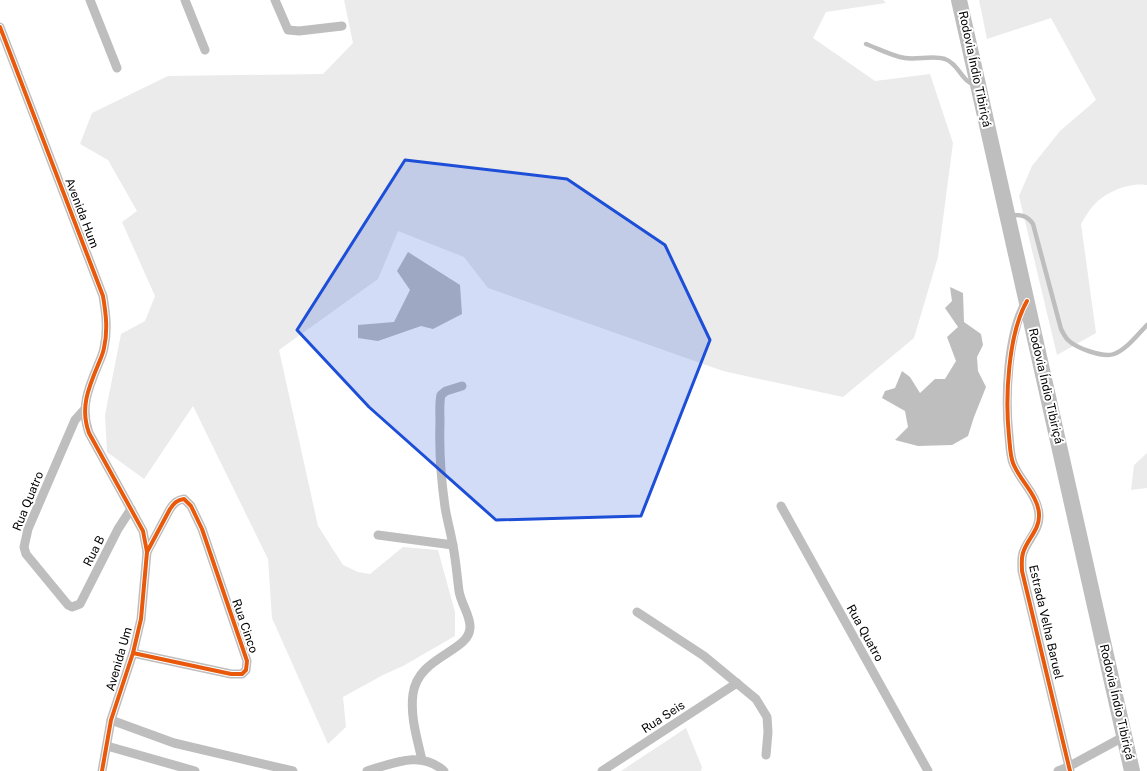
<svg xmlns="http://www.w3.org/2000/svg" width="1147" height="771" font-family="'Public Sans',sans-serif">
<style>
.green{fill:#ebebeb}
.water{fill:#bebebe}
.lines{fill:none;stroke-linecap:round;stroke-linejoin:round}
.lane{stroke:#bebebe;stroke-width:4.5}
.street{stroke:#bebebe;stroke-width:9}
.highway{stroke:#bebebe;stroke-width:16}
.cycleway-casing{stroke:#fff;stroke-width:6}
.cycleway{stroke:#e8590c;stroke-width:4}
.marked{fill:#1d4ed8;fill-opacity:0.2;stroke:#1d4ed8;stroke-width:3;stroke-linejoin:round}
.labels{text-anchor:middle;dominant-baseline:central;stroke-width:4;stroke-linejoin:round;paint-order:stroke}
.street-label{font-size:12px;fill:#000;stroke:#fff}
</style>
<rect width="100%" height="100%" fill="#fff"/>
<g class="green">
<polygon points="344,0 883,0 886,3 826,12 813,38 875,81 930,74 953,143 938,257 914,338 843,397 723,371 488,288 464,257 398,231 378,279 279,350 318,526 343,565 358,572 370,574 403,547 438,550 455,612 455,636 403,666 383,675 343,697 346,727 328,744 272,618 268,559 193,406 144,479 107,452 105,415 121,334 145,321 155,296 122,222 137,211 108,160 80,144 92,113 168,76 323,74 353,43"/>
<path d="M979 0H1147V185C1129 182 1105 192 1093 206 1088 211 1085 218 1081 224L1096 333 1057 355 1019 196 1032 166 1060 131 1096 100 1051 18 987 39Z"/>
<polygon points="1147,453 1147,488 1131,490 1134,465"/>
<polygon points="686,728 702,767 701,771 621,771"/>
</g>
<g class="water">
<polygon points="408,252 460,285 462,314 433,329 421,326 378,341 358,338 358,325 394,322 410,290 397,271"/>
<polygon points="950,287 963,293 964,322 981,334 983,345 977,357 978,371 986,387 974,417 968,436 952,445 918,446 895,440 908,427 905,411 882,398 885,391 895,388 902,371 910,377 920,393 935,379 945,379 956,361 947,337 958,327 945,308 952,301"/>
</g>
<g class="lines">
<g class="lane">
<path d="M866 44C879 49 892 56 905 58 918 60 932 55 945 59 959 64 961 81 975 85"/>
<path d="M1011 215C1021 215 1027 215 1033 224L1061 329C1063 333 1065 337 1068 340 1076 348 1103 358 1114 354 1127 349 1138 334 1147 325"/>
</g>
<g class="street">
<polyline points="90,0 117,68"/>
<polyline points="185,0 205,50"/>
<polyline points="275,0 288,30 299,31 342,26"/>
<path d="M0 27 103 296C106 314 108 330 104 348 103 354 100 360 98 365 88 389 80 408 89 433L143 531 147 552"/>
<path d="M1026 302C1007 335 1005 399 1009 436 1010 445 1010 455 1013 463 1020 481 1038 495 1039 515 1040 530 1027 540 1023 553 1021 559 1022 566 1022 571L1070 771"/>
<polyline points="84,410 75,420 28,529 24,547 26,554 68,605 72,607 80,604 118,529 131,509"/>
<polyline points="781,506 928,771"/>
<polyline points="378,535 453,545"/>
<polyline points="637,612 704,656 756,699 767,717 768,732 766,755"/>
<polyline points="111,720 174,743 293,771"/>
<polyline points="107,746 195,771"/>
<path d="M422 760C417 738 410 716 413 694 418 656 469 652 470 628 471 616 461 604 459 591 457 576 456 561 453 546 451 533 447 520 445 507 441 479 439 451 440 422 440 413 439 404 441 395L446 391 462 386"/>
<path d="M102 771 111 720 133 653 141 619 147 552 170 509C174 503 177 500 184 499L191 506 202 529 247 661 246 670 242 674H231L133 653"/>
<path d="M367 771C394 763 421 750 444 771"/>
<polyline points="602,771 737,683"/>
<polyline points="1058,771 1068,767 1125,736"/>
</g>
<polyline class="highway" points="959,0 1132,771"/>
<defs>
<g id="cycleway">
<path d="M0 27 103 296C106 314 108 330 104 348 103 354 100 360 98 365 88 389 80 408 89 433L143 531 147 552"/>
<path d="M1027 301C1008 334 1005 398 1009 436 1010 445 1010 455 1013 463 1020 481 1038 495 1039 514 1040 530 1027 539 1023 553 1021 559 1022 566 1022 571L1070 771"/>
<path d="M102 771 111 720 133 653 141 619 147 552 170 509C174 503 177 500 184 499L191 506 202 529 247 661 246 670 242 674H231L133 653"/>
</g>
</defs>
<use href="#cycleway" class="cycleway-casing"/>
<use href="#cycleway" class="cycleway"/>
</g>
<path class="marked" d="M405 160 567 179 665 245 710 340 641 516 496 520 369 407 297 330Z"/>
<g class="labels">
<g class="street-label">
<text transform="translate(975 69) rotate(78)">Rodovia Índio Tibiriçá</text>
<text transform="translate(82 213) rotate(69)">Avenida Hum</text>
<text transform="translate(1046 386) rotate(77)">Rodovia Índio Tibiriçá</text>
<text transform="translate(28 501) rotate(-68)">Rua Quatro</text>
<text transform="translate(94 551) rotate(-63)">Rua B</text>
<text transform="translate(1046 622) rotate(77)">Estrada Velha Baruel</text>
<text transform="translate(245 626) rotate(71)">Rua Cinco</text>
<text transform="translate(865 633) rotate(61)">Rua Quatro</text>
<text transform="translate(119 659) rotate(-74)">Avenida Um</text>
<text transform="translate(1117 702) rotate(77)">Rodovia Índio Tibiriçá</text>
<text transform="translate(663 717) rotate(-33)">Rua Seis</text>
</g>
</g>
</svg>
